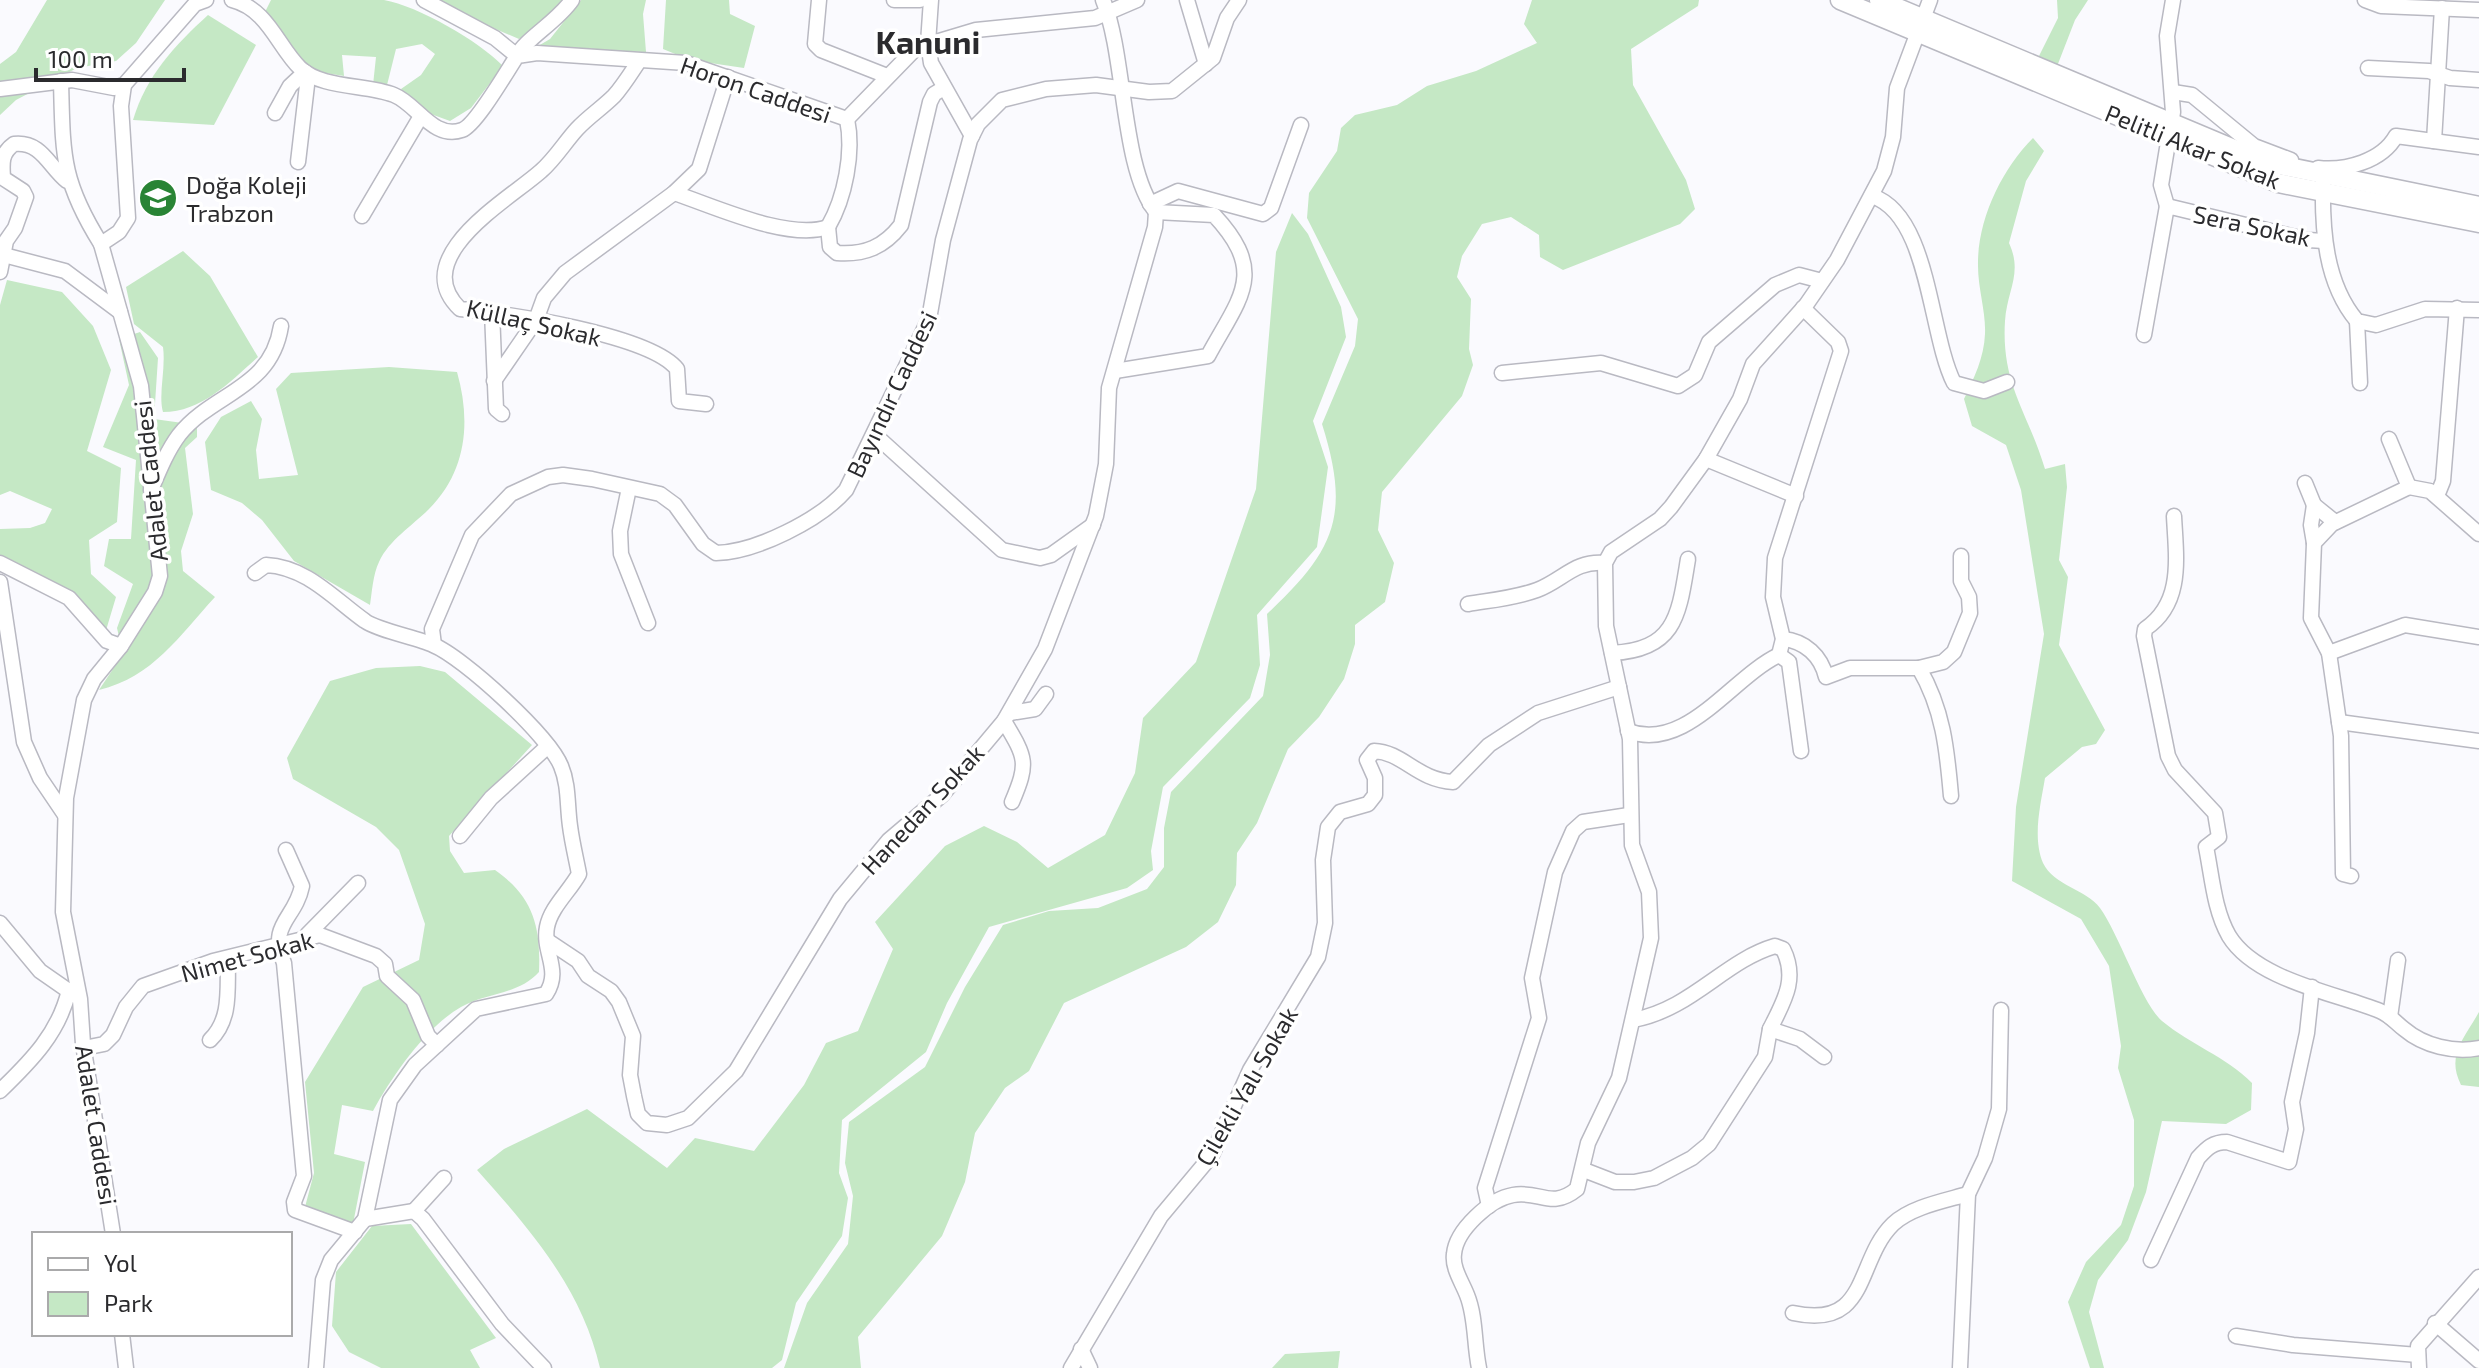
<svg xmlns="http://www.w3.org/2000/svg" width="2479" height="1368" font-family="'Exo 2',sans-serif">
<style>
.green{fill:#c5e8c5}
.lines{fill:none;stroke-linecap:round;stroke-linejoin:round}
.minor-casing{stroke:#b9b9c2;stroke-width:17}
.major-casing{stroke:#b9b9c2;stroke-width:21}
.minor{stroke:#fff;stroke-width:14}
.major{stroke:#fff;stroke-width:18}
.labels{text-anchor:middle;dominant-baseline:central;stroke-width:7;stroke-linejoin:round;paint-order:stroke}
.street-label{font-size:24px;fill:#2b2b2e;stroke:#fff}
.poi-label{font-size:24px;fill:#2b2b2e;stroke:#fff;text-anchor:start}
.district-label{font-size:32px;font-weight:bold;fill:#2b2b2e;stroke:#fff}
</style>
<rect width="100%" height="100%" fill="#fafafe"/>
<g class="green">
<polygon points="47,0 165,0 136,43 116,61 77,68 16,100 0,115 0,64 16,52"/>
<path d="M271 0C307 0 348 0 384 0 418 6 479 41 503 66L471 108 450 121 417 109 401 89 421 75 435 54 422 44 396 49 387 85H373L376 57 342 55 344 76 313 71 262 18Z"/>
<polygon points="428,0 562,0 538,27 519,39"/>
<polygon points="581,0 646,0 643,14 646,52 533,49 550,39"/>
<polygon points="666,0 729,0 730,14 755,26 744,68 690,60 663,49"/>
<path d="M1532 0H1699L1698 6 1631 49 1633 85 1686 180 1695 209 1680 224 1563 270 1540 257 1539 235 1511 217 1482 224 1462 256 1457 277 1471 299 1469 349 1473 365 1462 396 1382 492 1378 530 1394 563 1385 602 1355 625V644L1344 679 1319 717 1288 749 1257 823 1237 853 1236 885 1218 922 1186 947 1064 1003 1029 1071 1005 1088 975 1133 965 1182 942 1236 858 1337 861 1368H784L807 1303 848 1244 853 1196 845 1163 849 1122 925 1067 965 987 1003 925 1049 911 1098 908 1147 889 1164 867V828L1171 792 1263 696 1270 655 1267 614C1335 550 1351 516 1322 424L1355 346 1358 319 1307 218 1309 193 1337 151 1341 128 1355 115 1397 105 1427 86 1476 71 1537 43 1524 24Z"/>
<polygon points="2057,0 2088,0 2075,20 2056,69 2037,60 2058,18"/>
<path d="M208 15 256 45 214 125 133 120C146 76 175 45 208 15Z"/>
<path d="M2033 138 2044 151 2026 181 2009 243C2023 273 2007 290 2005 321 2001 385 2028 412 2045 469L2065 464 2067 487 2059 560 2068 577 2059 645 2105 730 2096 744 2082 747 2045 778C2041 803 2032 837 2043 863 2054 886 2086 889 2100 908 2119 934 2142 1004 2162 1021 2191 1045 2225 1056 2252 1083L2251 1110 2226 1124 2162 1121 2146 1192 2128 1240 2098 1280 2089 1312 2104 1368H2090L2068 1302 2086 1262 2121 1225 2134 1186V1120L2118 1068 2121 1046 2109 966 2081 919 2012 881 2016 807 2044 634 2021 490 2006 445 1972 426 1964 399C1974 378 1984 358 1985 334 1986 312 1978 289 1978 266 1977 221 2001 170 2033 138Z"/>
<path d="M1292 213 1308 234 1341 307 1346 337 1313 421 1328 467 1317 547 1257 615 1260 665 1250 698 1163 787 1151 851 1153 870 1127 888 989 927 947 1003 926 1052 842 1120 839 1173 848 1198 842 1236 796 1303 782 1360 772 1368H600C582 1289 530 1229 477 1170L504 1149 587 1109 667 1168 695 1138 754 1151 804 1085 826 1043 858 1031 893 949 875 922 945 846 984 826 1017 842 1048 868 1105 835 1135 773 1143 718 1196 662 1256 489 1276 252Z"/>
<path d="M183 251 210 276 258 357C230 382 202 412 163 412 158 395 166 369 163 347L134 324 126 287Z"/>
<polygon points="7,280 62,292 93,326 111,370 87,451 121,468 117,522 89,540 91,574 116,597 104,637 43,576 0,559 0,529 30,528 45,523 52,509 10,491 0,495 0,305"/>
<path d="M140 332 158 358 154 419 197 425V437L185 448 193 514 181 551 183 571 215 597C179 636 153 677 99 690L123 654 117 628 133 584 104 566 109 539H131L136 460 103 447 129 385 119 339Z"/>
<path d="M389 367 457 372C471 421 467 471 429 509 412 526 389 540 379 562 373 574 372 592 370 605L294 561 262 520 242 503 211 490 205 442 221 417 251 401 262 419 256 450 259 479 298 475 276 389 291 373Z"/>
<path d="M420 666 445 672 532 745 449 836 450 851 464 873 495 870C533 897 541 926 539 972 518 995 488 992 461 1007 426 1027 392 1076 373 1111L342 1105 334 1154 365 1162 353 1224 305 1207 314 1173 305 1082 363 987 419 960 425 924 399 850 376 827 293 779 287 758 330 681 376 668Z"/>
<path d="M2479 1012V1087L2461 1085C2446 1055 2464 1039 2479 1012Z"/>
<polygon points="411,1224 496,1338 470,1350 480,1368 381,1368 349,1352 332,1326 336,1272 372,1226"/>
<polygon points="1340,1351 1338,1368 1272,1368 1285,1354"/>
</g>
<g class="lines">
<defs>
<g id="minor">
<path d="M232 0C268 9 278 47 300 68 322 89 367 84 394 95 417 104 433 140 462 130 476 125 507 71 517 56L537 53 686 63 847 119 916 48 976 30 1095 18 1137 0"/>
<path d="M424 0 495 38 517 56C524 40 557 22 572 0"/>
<polyline points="819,0 815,44 821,50 887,76"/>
<polyline points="894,0 920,0"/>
<polyline points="931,0 928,43 931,63 972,136"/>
<path d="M1103 0C1126 56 1121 168 1156 212L1214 215C1268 273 1240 297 1208 356L1115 371"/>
<polyline points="1187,0 1206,64"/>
<polyline points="2365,0 2381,6 2479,10"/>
<path d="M639 61C631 73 623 86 614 96 602 108 588 117 577 129 565 142 555 159 541 171 510 199 406 257 460 309 506 313 650 335 677 369L679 401 706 404"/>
<polyline points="2368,68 2429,71 2450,78 2479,80"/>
<path d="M61 81C63 155 61 180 101 244"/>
<polyline points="0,89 72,80 114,88 124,85 195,4 206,0"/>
<polyline points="2173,92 2192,95 2254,146 2291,160"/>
<polyline points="275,113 290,86 305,72"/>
<polyline points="2434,141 2442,8"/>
<polyline points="298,162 307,85 305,72"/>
<path d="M2318 168C2346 171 2382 161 2396 136L2479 147"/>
<path d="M2323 182C2322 229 2325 283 2357 321L2376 325 2425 309 2479 310"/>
<path d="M674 193C714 206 788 241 828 227"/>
<path d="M1872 196C1930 215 1929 334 1954 383L1984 391 2007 382"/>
<polyline points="1150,204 1178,191 1263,214 1271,208 1301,125"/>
<polyline points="2167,206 2161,185 2173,112 2167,36 2173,0"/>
<polyline points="362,216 421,116"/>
<path d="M828 227 830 247 837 253C865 255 884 247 901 225L930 102 934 94 944 88"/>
<path d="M828 227C845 198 854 152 847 119"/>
<polyline points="0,254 65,271 120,312"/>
<path d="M0 272 6 241 15 228 26 197 23 191 3 178C2 163 1 153 14 144 42 141 49 167 67 181"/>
<polyline points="492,312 496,409 502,414"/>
<polyline points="2357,321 2360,383"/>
<polyline points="2144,335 2167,206 2308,240 2324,241"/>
<polyline points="1502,373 1601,363 1678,386 1695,375 1709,342 1775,285 1799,275 1822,281"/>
<polyline points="494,381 536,320 544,298 565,273 674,193 699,169 728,77"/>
<polyline points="875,435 1002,550 1040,558 1051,555 1093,525"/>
<polyline points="1706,459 1796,496"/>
<polyline points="2305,483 2314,505"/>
<polyline points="2409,487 2430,491 2479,534"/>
<polyline points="629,488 620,531 621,554 648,623"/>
<path d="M151 490C159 471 167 451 179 435 213 392 271 390 281 326"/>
<polyline points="2437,496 2443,481 2457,308"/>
<path d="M2174 516C2176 557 2184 603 2145 629L2144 636 2168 756 2175 770 2215 813 2219 837 2206 847C2212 876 2214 910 2229 936 2256 980 2335 993 2380 1011 2390 1015 2396 1023 2404 1029 2424 1046 2454 1053 2479 1048"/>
<polyline points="2314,543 2311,525 2314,505 2335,522"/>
<polyline points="0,563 69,598 107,641 121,646"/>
<path d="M255 573 266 565C307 567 334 599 365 621 377 630 418 638 433 645 463 657 549 736 561 766 569 785 567 805 570 826 572 842 576 858 579 874 569 892 551 907 547 927 542 952 562 970 546 994L476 1009 415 1065 390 1100 365 1219 331 1260 323 1280 316 1368"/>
<polyline points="0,582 24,742 40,778 65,815"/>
<path d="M1468 604C1492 600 1515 598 1537 590 1563 580 1575 560 1605 563"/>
<path d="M1783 639C1805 641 1821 656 1826 677L1850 668H1919L1943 662 1954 652 1970 613 1969 597 1961 581V556"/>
<path d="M434 645 432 629 472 535 511 494 548 477 563 475 592 479 660 494 675 505 703 544 716 553C756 552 820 520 846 490L929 319 943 240 970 140 978 124 1002 100 1046 89 1096 85 1149 92 1172 91 1213 58 1227 18 1239 0"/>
<path d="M1612 653C1677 650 1679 613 1688 559"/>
<polyline points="2329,653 2405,625 2479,637"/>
<polyline points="1779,655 1783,639 1773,597 1775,558 1841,351 1838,342 1803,308"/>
<path d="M1919 668C1943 709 1947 749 1951 796"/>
<polyline points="1010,713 1035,709 1046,694"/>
<path d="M1004 721C1026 758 1029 762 1012 802"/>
<polyline points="2339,722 2479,741"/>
<path d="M1628 731C1686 753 1732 677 1779 655L1789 662 1801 751"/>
<polyline points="460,836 491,798 548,746"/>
<path d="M286 850 302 886C295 920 268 923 284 963L304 1176 294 1202 295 1210 355 1232"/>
<polyline points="2351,876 2343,874 2341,736 2329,653 2311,618 2314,543 2332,524 2409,487 2389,439"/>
<polyline points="0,923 40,971 76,996"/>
<polyline points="307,935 358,883"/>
<polyline points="548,941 578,961 588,976 611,991 619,1002 633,1036 630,1075 634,1096 638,1114 647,1123 667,1125 688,1118 736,1071 840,899 889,840 942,795 1004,721 1045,649 1096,516 1106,464 1109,388 1155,227 1156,212"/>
<polyline points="2390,1017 2398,960"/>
<path d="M1633 1020C1692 1009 1724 961 1775 946L1783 949C1798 979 1784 1001 1770 1029L1800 1039 1824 1057"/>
<path d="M210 1040C232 1019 227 988 228 959"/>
<polyline points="84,1048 104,1044 113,1035 126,1007 143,986 213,961 320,935 376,956 385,964 387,976 413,1000 428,1036 437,1045"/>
<path d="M0 1091C31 1061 59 1033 69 990"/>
<polyline points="1584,1170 1615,1182 1634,1182 1654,1178 1692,1158 1709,1144 1765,1057 1770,1029"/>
<polyline points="1489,1206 1485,1188 1539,1018 1532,978 1555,872 1573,831 1583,822 1629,815"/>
<polyline points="414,1211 444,1178"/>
<polyline points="365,1219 414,1211 423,1219 502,1324 544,1368"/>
<polyline points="113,1234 83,1044 80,999 63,912 66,798 84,700 94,679 121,646 155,592 160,576 141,386 101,244 119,232 128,218 121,106 124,85"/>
<path d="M2151 1260 2198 1158C2207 1148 2213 1142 2227 1142L2289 1162 2296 1129 2292 1102 2307 1033 2312 987"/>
<path d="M1793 1313C1870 1330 1855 1261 1893 1224 1911 1207 1944 1201 1968 1194"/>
<polyline points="2435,1323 2479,1361"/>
<polyline points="122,1334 126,1368"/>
<polyline points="2236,1336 2293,1345 2418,1355"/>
<polyline points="1081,1349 1090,1368"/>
<path d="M1071 1368 1161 1216 1212 1155 1250 1070 1318 957 1325 923 1323 860 1328 827 1340 812 1368 804 1375 795V778L1367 760 1374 751C1403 752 1417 780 1453 782L1489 745 1538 713 1619 687"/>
<path d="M1479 1368C1474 1344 1476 1317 1467 1295 1462 1282 1452 1268 1454 1254 1456 1230 1490 1199 1513 1195 1540 1190 1551 1210 1577 1189L1588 1143 1619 1078 1651 938 1649 892 1632 845 1630 739 1606 626 1605 563 1611 552 1660 519 1671 507 1706 459 1740 399 1753 364 1806 305 1837 260 1884 171 1893 137 1897 88 1930 0"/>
<polyline points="1960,1368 1968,1194 1985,1158 1999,1109 2001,1010"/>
<polyline points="2419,1368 2418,1346 2479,1277"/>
</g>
<g id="major">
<polyline points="1840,0 2278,183 2479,223"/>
<polyline points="1879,0 2265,162 2479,206"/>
</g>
</defs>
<use href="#minor" class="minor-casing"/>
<use href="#major" class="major-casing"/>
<use href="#minor" class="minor"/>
<use href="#major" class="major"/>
</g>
<defs>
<symbol id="school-disc" viewBox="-11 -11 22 22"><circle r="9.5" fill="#298435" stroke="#fff"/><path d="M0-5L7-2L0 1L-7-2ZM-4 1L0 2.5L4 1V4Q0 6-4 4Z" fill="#fff"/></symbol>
</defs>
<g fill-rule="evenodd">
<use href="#school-disc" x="136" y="176" width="44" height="44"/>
</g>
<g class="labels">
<g class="street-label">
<text transform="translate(756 89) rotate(19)">Horon Caddesi</text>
<text transform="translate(2193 146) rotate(22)">Pelitli Akar Sokak</text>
<text transform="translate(2252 225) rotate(12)">Sera Sokak</text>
<text transform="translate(534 322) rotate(13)">Küllaç Sokak</text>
<text transform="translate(891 394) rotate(-65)">Bayındır Caddesi</text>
<text transform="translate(150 481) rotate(-96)">Adalet Caddesi</text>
<text transform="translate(922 809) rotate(-47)">Hanedan Sokak</text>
<text transform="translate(247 956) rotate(-15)">Nimet Sokak</text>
<text transform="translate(1246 1086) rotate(-60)">Çilekli Yalı Sokak</text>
<text transform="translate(97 1125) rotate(81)">Adalet Caddesi</text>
</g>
<g class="poi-label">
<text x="186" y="184">Doğa Koleji<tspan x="186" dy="28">Trabzon</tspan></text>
</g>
<g class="district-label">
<text x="928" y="41">Kanuni</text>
</g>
</g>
<rect x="32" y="1232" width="260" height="104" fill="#ffffff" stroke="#aaaaab" stroke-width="2"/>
<rect x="48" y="1258" width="40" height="12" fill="#ffffff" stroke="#aaaaab" stroke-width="2"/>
<text x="104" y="1272" font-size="24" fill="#2b2b2e">Yol</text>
<rect x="48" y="1292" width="40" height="24" fill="#c5e8c5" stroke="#aaaaab" stroke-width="2"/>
<text x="104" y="1312" font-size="24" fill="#2b2b2e">Park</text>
<path d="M36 68v12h148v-12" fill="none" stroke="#2b2b2e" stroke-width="4"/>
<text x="48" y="68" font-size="24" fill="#2b2b2e" stroke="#ffffff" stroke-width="6" paint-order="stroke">100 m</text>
</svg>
